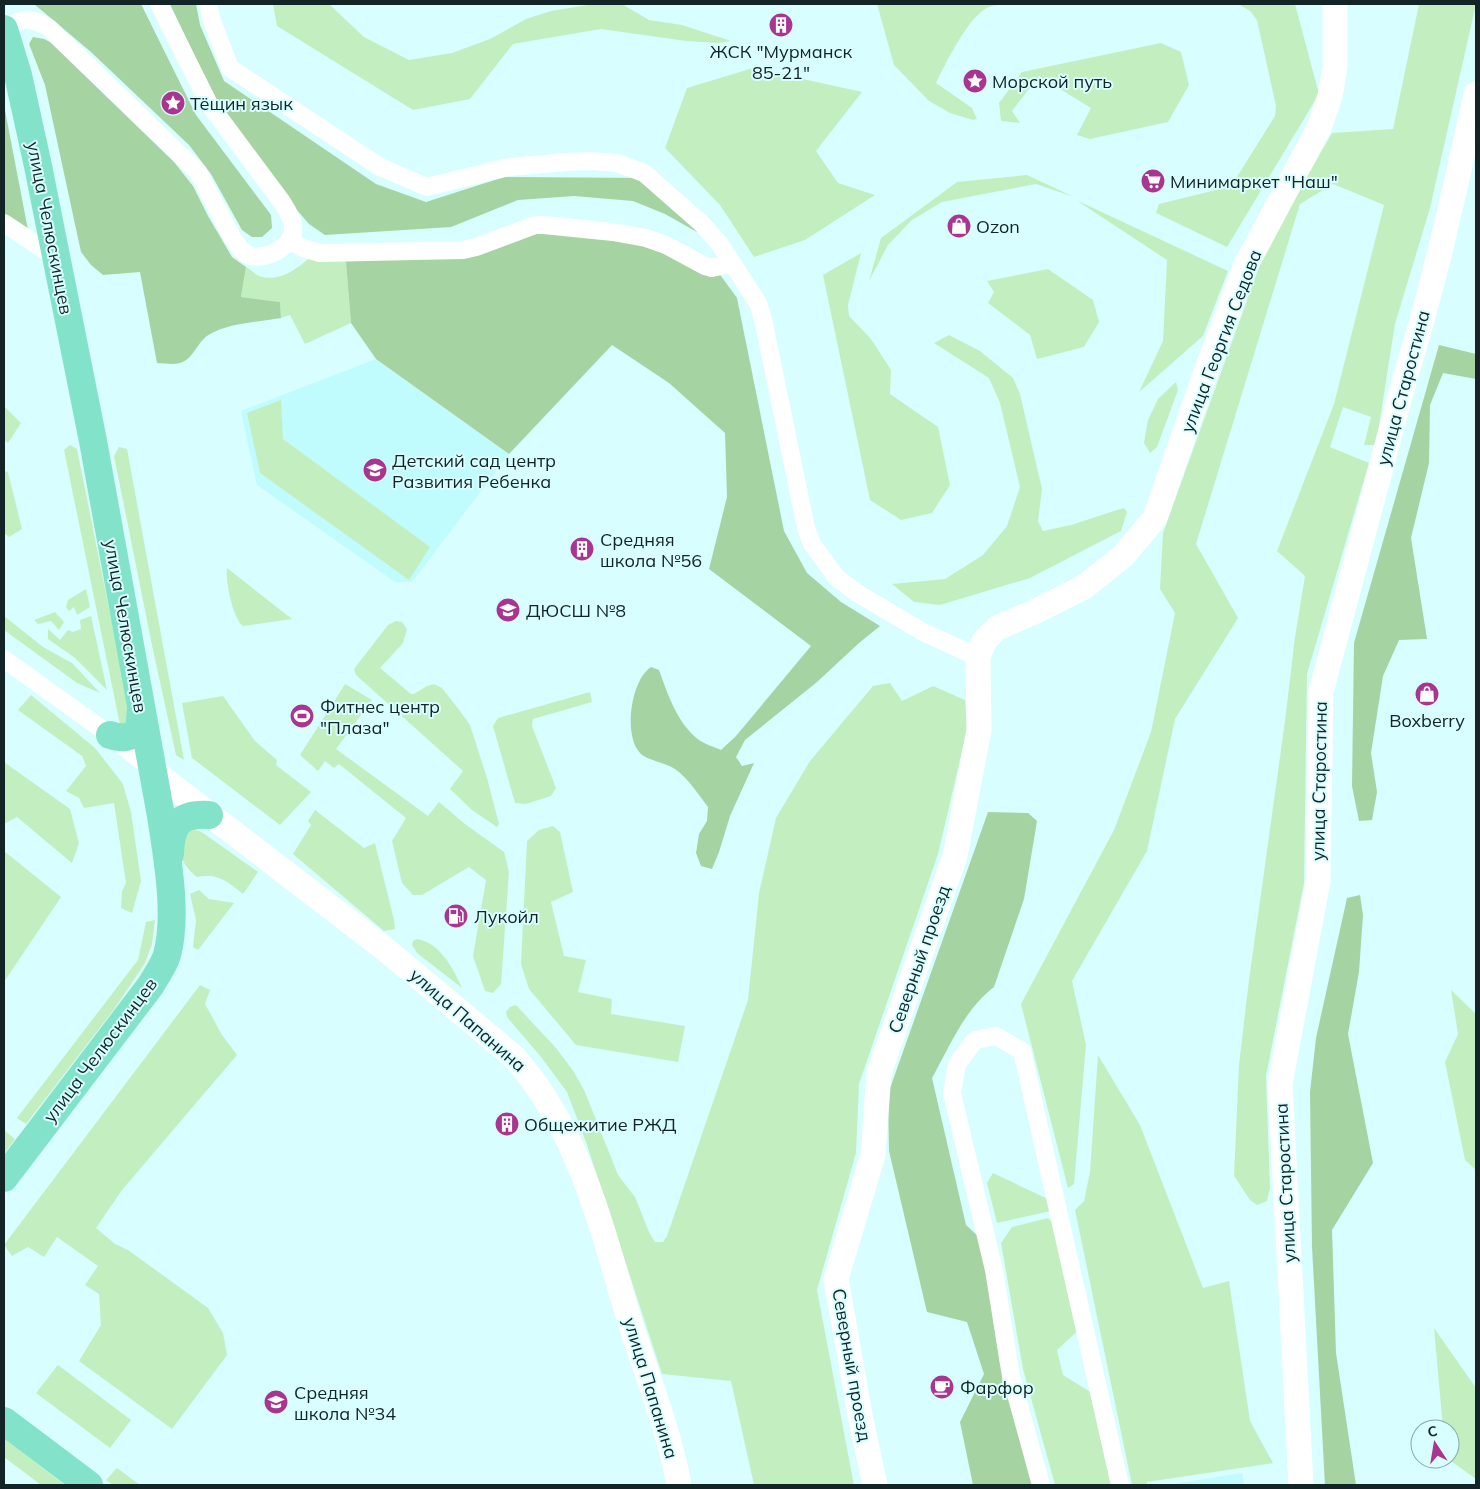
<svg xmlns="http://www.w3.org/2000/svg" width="1480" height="1489" font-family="Mulish,sans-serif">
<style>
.built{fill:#c0fbfd}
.green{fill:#c3efc0}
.forest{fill:#a6d3a2}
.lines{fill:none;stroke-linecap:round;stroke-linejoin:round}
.street{stroke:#fff;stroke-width:18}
.secondary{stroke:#fff;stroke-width:25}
.primary{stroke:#83e3ca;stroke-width:28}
.labels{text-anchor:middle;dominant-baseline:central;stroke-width:4;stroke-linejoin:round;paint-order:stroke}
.poi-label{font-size:18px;fill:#122425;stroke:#d8feff;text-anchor:start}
.street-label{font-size:18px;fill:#122425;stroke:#d8feff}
</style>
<rect width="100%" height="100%" fill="#d8feff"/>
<g class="built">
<polygon points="376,359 509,454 412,582 395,582 257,485 241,411"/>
<polygon points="1242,1473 1244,1485 1167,1485"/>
</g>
<g class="green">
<polygon points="273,4 329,4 364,37 409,60 452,53 490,39 526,19 551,11 588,5 622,4 649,20 682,25 731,41 719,43 686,41 601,29 513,44 470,99 413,110 277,26"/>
<path d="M877 4H1004C999 5 993 5 989 7 968 16 946 63 936 83L972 108 977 119 973 120 950 113 929 101 894 65Z"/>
<polygon points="1238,4 1295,4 1319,94 1227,247 1156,213 1159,204 1228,187 1235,180 1275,116 1276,106 1257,20 1250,11"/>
<polygon points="1419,4 1476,4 1430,208 1395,324 1376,445 1364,445 1371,417 1343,407 1330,447 1369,463 1307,674 1304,883 1266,1076 1270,1188 1267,1201 1257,1205 1250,1200 1234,1176 1239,1065 1249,980 1285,721 1295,637 1305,576 1277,551 1334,404 1384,205 1333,184 1300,204 1196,544 1238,618 1175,719 1147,851 1072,981 1086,1045 1074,1184 1068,1188 1021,1004 1114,830 1151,732 1175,613 1160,589 1163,533 1266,248 1332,133 1393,129"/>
<polygon points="1161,43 1181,52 1189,85 1168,122 1090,139 1077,135 1091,108 1039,76 1012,111 1020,123 1001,121 999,103 1022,72"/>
<polygon points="753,68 862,92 816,151 838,183 875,195 805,240 754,257 720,205 665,148 687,88"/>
<polygon points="1027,175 1074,197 1036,184 942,202 912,220 888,245 869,281 881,238 957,182"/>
<polygon points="1076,200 1228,271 1203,336 1139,392 1163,341 1167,260"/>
<path d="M318 250 345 251 351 323 305 344 290 315 281 318 280 302 241 297 246 267C250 269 255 274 259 276 282 284 303 264 318 250Z"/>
<polygon points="861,253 848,305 849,316 871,339 891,370 890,394 938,427 950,485 932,513 901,520 870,500 823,275"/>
<polygon points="1048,269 1093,300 1099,322 1084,347 1037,359 1030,335 988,303 994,292 987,281"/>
<polygon points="949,335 980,351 1013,378 1020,394 1042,489 1038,521 1043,531 1071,525 1117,510 1124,508 1127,512 1121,531 1030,578 940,605 914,602 892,584 945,579 983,555 1007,526 1020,487 1000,403 989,378 934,343"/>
<polygon points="1176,382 1178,390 1157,447 1150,453 1144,443 1148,420 1158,399"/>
<polygon points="281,400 283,439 430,547 409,580 260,473 247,413"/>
<polygon points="4,406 21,423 8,443 4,440"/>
<polygon points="70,445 77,449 132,723 120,725 64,450"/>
<polygon points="119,447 127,449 184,760 176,755 153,650 114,456"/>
<polygon points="4,471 8,472 22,529 9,537 4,533"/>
<path d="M227 568 292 619 243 626C233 620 225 580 227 568Z"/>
<polygon points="86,589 90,607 77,615 74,607 69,611 66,607 68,600"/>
<polygon points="55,612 64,622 59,630 51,621 38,624 34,620"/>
<polygon points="4,616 43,647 72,663 100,693 77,683 4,630"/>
<polygon points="91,616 107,690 75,658 48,639 48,629 60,640 68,630 73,632 81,629 80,620"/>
<polygon points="396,621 402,622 407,629 403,643 380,668 411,694 414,694 427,686 434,684 442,688 460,711 470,725 487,778 499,824 497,827 472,810 450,789 463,771 356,675 354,669 388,625"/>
<polygon points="890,683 902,701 933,686 965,700 967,730 938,854 859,1084 856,1153 817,1290 854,1485 754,1485 731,1381 662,1374 586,1142 567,1092 541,1057 507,1017 506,1012 510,1007 516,1005 556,1048 574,1072 585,1092 618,1175 635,1197 649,1232 655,1242 663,1242 667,1236 748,1000 759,893 776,818 810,761 873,686"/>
<polygon points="345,684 372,700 336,749 428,816 439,802 465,824 504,852 509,872 501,984 493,993 485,991 473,956 486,880 469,867 422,895 413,895 402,883 392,841 406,818 339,764 334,768 325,761 318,771 300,755"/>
<polygon points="590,692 592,702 533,719 532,726 556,788 551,796 526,804 515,803 493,726 498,718"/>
<polygon points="31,695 95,748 123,784 131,812 141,881 132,913 121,908 122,891 126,883 114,803 84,808 79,798 66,791 86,766 82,756 18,710"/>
<polygon points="223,696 255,741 277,760 276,765 311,792 280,825 192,758 182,703"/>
<polygon points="4,762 70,809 79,843 72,863 17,817 4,824"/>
<polygon points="315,810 364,848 375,843 394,920 395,929 384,931 293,854 311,825 308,821"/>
<polygon points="553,826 560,832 573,892 551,902 564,956 586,960 578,992 612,999 611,1014 685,1026 678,1062 576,1045 529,989 521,964 527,841 539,830"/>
<path d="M195 829 203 833 258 872 243 894C227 881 218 873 197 877 180 863 180 855 180 835Z"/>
<polygon points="4,851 61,897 4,982"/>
<polygon points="199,890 209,899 234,903 198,950 193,947 196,920 190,894"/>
<polygon points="155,920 152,944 145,963 115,1008 26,1124 17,1118 138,960 146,922"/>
<path d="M417 939C440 943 453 968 462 988L417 953 412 945 413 941Z"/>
<polygon points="200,985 210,990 205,1004 222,1035 237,1055 122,1190 96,1228 115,1244 128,1250 208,1308 223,1333 227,1355 172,1429 79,1361 101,1325 99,1294 85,1285 98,1266 57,1237 44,1257 28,1247 12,1256 4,1245"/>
<polygon points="1451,990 1476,1014 1476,1170 1465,1160 1445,1062 1458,1034"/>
<polygon points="1098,1055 1140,1125 1203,1288 1229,1281 1250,1421 1273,1463 1147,1482 1147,1485 1132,1485 1075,1210 1084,1201 1090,1172"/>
<polygon points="5,1131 15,1139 4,1154 4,1132"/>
<polygon points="993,1173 1052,1201 1055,1210 997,1223 987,1183"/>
<polygon points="1048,1218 1057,1227 1082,1327 1057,1350 1063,1375 1097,1396 1115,1485 1055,1485 1023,1369 1001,1243 1012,1227"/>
<polygon points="1434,1328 1476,1388 1476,1479 1448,1459 1450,1459 1450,1429 1443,1429"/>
<polygon points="58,1365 131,1420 110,1448 36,1393"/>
<polygon points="4,1438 65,1485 41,1485 4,1457"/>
<polygon points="117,1468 140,1485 113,1485 106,1480"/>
</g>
<g class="forest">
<polygon points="34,4 141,4 196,115 271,215 272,228 262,237 252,237 242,230 211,174 189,145 91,52"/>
<polygon points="170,4 196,4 200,25 224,81 376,184 426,202 504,177 651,178 704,236 665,214 633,201 574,196 518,200 451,227 325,235 309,224 290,202 215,98"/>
<path d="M33 37 44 39 50 42 174 162 193 186 208 216 232 257 246 267 241 297 280 302 281 318C258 322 230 323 210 334 197 341 194 359 180 363 173 365 164 363 157 363L140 272 103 275 91 265 81 252 45 85 29 44Z"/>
<polygon points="4,105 28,230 4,214"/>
<path d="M581 225 696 257 721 276 737 298 784 531 807 573 841 602 880 626 859 643 817 682 745 740 736 757 742 766 754 763 730 816 719 852 712 869 701 866 696 853 699 834 707 821 708 807C698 794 688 778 675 769 666 763 646 760 640 753 623 735 631 680 651 667L659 670C668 695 677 723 699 740 705 744 714 747 721 750L736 736 811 646 709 569 727 497 725 433 669 383 612 345 509 454 376 359 351 323 345 251H451Z"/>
<polygon points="1439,345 1476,354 1476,379 1443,373 1430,405 1429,463 1411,538 1427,639 1399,640 1383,676 1371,753 1377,792 1372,820 1359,821 1352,786 1354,643"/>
<path d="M988 812 1028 813 1037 821 1024 899 994 987C964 1010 950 1046 932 1078L966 1225 981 1239 1000 1363 1032 1485H973L960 1422 984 1374 967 1322 927 1312 889 1151 888 1094Z"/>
<polygon points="1360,895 1363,915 1359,972 1348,1034 1373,1163 1332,1230 1336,1353 1356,1485 1325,1485 1312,1247 1310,1092 1316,1038 1347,898"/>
</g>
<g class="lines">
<g class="street">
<polyline points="208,4 212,21 230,68 380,167 427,187 509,167 566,162 591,161 617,163 644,173 701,223 719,243 758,303 763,319 806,528 812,544 837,578 857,593 923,632 978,657"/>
<path d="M4 30C20 17 30 17 48 27L198 172 232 237C236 243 242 252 248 255 264 262 295 246 293 228 293 219 287 210 282 202L209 104 159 4"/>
<polyline points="4,223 55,257"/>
<polyline points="290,240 303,248 320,253 463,250 476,247 535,225 544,225 613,232 646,238 666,245 705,266 712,268 732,263"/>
<polyline points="4,659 110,735 153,771"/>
<polyline points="1041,1485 1011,1376 994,1270 952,1093 957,1064 975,1040 996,1036 1022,1051 1120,1485"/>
</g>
<g class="secondary">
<path d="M153 771 385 949 514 1057C580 1131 602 1230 630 1322 647 1376 669 1430 679 1485"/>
<polyline points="875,1485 861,1420 836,1279 873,1155 879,1073 955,856 979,730 978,657 984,641 997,628 1034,612 1084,587 1123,556 1155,518 1204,377 1245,267 1319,128 1330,96 1335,67 1335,4"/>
<path d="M1301 1485 1280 1084 1318 881 1321 692 1405 378C1434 285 1455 189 1476 94"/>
</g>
<g class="primary">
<path d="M4 29 18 75 38 166 93 441 161 816C167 856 178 915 167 955 164 965 156 976 151 985L4 1178"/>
<path d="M110 735C122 739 128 738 139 731L141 709"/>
<path d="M170 854C171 825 179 813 209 815"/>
<polyline points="4,1421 89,1485"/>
</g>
</g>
<defs>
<symbol id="building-disc" viewBox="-11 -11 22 22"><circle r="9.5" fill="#a83691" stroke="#d8feff"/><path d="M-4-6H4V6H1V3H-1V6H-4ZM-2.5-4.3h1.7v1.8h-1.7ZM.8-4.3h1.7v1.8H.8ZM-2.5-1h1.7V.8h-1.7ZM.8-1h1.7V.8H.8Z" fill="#fff"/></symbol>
<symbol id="sight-disc" viewBox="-11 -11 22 22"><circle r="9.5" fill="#a83691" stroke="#d8feff"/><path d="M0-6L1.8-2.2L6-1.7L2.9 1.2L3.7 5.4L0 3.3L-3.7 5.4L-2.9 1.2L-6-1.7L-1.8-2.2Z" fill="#fff"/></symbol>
<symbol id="supermarket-disc" viewBox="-11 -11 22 22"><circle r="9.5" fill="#a83691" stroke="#d8feff"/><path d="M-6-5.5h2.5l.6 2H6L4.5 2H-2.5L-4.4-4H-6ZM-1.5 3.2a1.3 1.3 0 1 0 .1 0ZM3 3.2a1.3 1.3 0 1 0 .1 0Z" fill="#fff"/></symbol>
<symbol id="shop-disc" viewBox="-11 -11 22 22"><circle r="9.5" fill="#a83691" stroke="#d8feff"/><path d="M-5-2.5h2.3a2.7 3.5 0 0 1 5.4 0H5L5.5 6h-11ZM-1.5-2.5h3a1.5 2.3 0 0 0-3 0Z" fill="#fff"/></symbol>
<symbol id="school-disc" viewBox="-11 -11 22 22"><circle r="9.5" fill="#a83691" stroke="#d8feff"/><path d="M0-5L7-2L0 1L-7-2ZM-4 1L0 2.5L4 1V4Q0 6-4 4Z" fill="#fff"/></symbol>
<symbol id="stadium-disc" viewBox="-11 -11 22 22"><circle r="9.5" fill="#a83691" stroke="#d8feff"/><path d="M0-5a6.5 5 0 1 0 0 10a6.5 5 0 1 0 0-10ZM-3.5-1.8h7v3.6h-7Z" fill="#fff"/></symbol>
<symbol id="fuel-disc" viewBox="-11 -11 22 22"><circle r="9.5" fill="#a83691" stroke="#d8feff"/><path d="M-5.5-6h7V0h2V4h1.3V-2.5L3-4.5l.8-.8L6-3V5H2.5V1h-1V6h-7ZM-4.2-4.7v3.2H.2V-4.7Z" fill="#fff"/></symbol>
<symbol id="cafe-disc" viewBox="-11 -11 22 22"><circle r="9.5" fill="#a83691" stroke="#d8feff"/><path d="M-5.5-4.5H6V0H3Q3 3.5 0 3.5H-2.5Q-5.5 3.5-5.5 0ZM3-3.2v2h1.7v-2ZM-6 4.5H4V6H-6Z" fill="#fff"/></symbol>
</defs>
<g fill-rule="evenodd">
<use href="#building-disc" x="767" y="11" width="28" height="28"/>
<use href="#sight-disc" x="961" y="67" width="28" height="28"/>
<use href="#sight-disc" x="159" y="89" width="28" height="28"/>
<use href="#supermarket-disc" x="1139" y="167" width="28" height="28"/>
<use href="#shop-disc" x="945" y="212" width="28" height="28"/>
<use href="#school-disc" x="361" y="456" width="28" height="28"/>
<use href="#building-disc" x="568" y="535" width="28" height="28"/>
<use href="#school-disc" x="494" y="596" width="28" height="28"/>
<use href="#shop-disc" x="1413" y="680" width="28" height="28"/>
<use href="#stadium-disc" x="288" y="702" width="28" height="28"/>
<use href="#fuel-disc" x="442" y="902" width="28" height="28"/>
<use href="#building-disc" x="493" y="1110" width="28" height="28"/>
<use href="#cafe-disc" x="928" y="1373" width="28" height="28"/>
<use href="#school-disc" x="262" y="1388" width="28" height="28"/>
</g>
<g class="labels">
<g class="poi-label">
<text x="781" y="51" text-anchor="middle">ЖСК "Мурманск<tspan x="781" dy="21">85-21"</tspan></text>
<text x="992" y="81">Морской путь</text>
<text x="190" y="103">Тёщин язык</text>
<text x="1170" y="181">Минимаркет "Наш"</text>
<text x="976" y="226">Ozon</text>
<text x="392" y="460">Детский сад центр<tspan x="392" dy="21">Развития Ребенка</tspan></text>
<text x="600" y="539">Средняя<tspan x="600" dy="21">школа №56</tspan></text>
<text x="526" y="610">ДЮСШ №8</text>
<text x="320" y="706">Фитнес центр<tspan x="320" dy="21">"Плаза"</tspan></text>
<text x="1427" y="720" text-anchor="middle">Boxberry</text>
<text x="474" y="916">Лукойл</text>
<text x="524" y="1124">Общежитие РЖД</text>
<text x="960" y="1387">Фарфор</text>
<text x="294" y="1392">Средняя<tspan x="294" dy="21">школа №34</tspan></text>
</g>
<g class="street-label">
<text transform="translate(50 228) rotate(79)">улица Челюскинцев</text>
<text transform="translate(1221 341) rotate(-69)">улица Георгия Седова</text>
<text transform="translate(1403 388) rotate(-75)">улица Старостина</text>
<text transform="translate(126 626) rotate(80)">улица Челюскинцев</text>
<text transform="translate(1319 781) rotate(-89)">улица Старостина</text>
<text transform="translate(919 959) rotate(-71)">Северный проезд</text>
<text transform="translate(468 1020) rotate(41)">улица Папанина</text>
<text transform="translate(100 1050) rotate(-53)">улица Челюскинцев</text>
<text transform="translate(1285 1183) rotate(-93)">улица Старостина</text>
<text transform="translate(852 1365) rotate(80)">Северный проезд</text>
<text transform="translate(651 1388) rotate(73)">улица Папанина</text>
</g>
</g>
<rect width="1480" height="1489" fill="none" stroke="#122425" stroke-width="10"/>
<g transform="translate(1435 1444) rotate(348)"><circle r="24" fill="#d8feff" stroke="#89a7a8"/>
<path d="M0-4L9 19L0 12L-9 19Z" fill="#a83691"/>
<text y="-8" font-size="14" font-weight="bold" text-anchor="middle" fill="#122425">С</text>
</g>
</svg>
